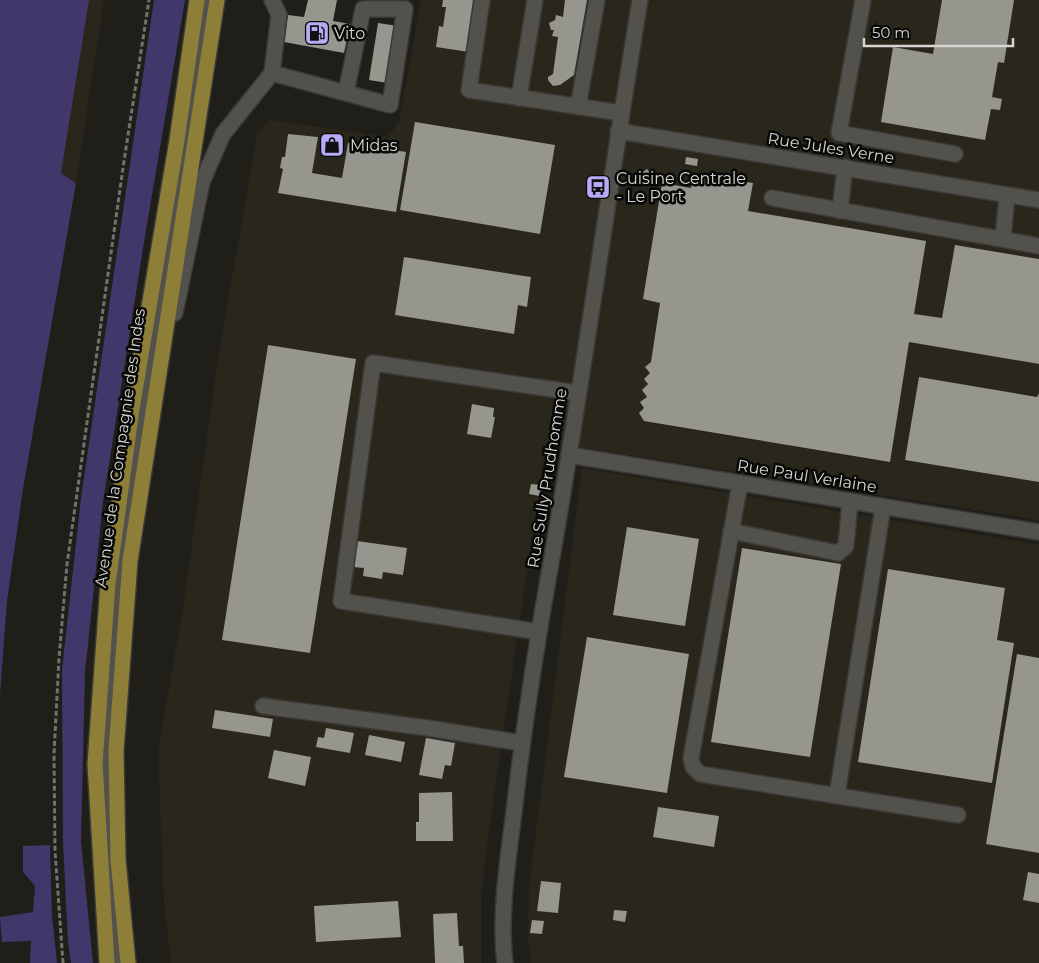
<svg xmlns="http://www.w3.org/2000/svg" width="1039" height="963" font-family="Montserrat,sans-serif">
<style>
.built{fill:#29261c}
.green{fill:#42376b}
.building{fill:#96958e}
.lines{fill:none;stroke-linecap:round;stroke-linejoin:round}
.minor-casing{stroke:#3a3936;stroke-width:18}
.major-casing{stroke:#3a3936;stroke-width:18}
.path{stroke:#72716d;stroke-width:3;stroke-dasharray:5 2.5;stroke-linecap:butt}
.minor{stroke:#52514c;stroke-width:15}
.major{stroke:#8d7f38;stroke-width:15}
.labels{text-anchor:middle;dominant-baseline:central;stroke-width:5;stroke-linejoin:round;paint-order:stroke}
.poi-label{font-size:16px;fill:#d6d5d2;stroke:#080806;text-anchor:start}
.street-label{font-size:16px;fill:#d6d5d2;stroke:#080806}
</style>
<rect width="100%" height="100%" fill="#1f1e19"/>
<g class="built">
<polygon points="0,0 104,0 76,183 61,173"/>
<polygon points="421,0 1039,0 1039,520 546,442 488,837 481,899 481,963 171,963 164,904 158,754 184,600 217,366 257,133 271,120 388,137 399,122"/>
<polygon points="582,468 1039,545 1039,963 531,963 528,938 529,887"/>
</g>
<g class="green">
<polygon points="0,0 89,0 61,173 76,183 23,489 7,601 0,694"/>
<polygon points="154,0 185,0 143,248 103,502 85,673 81,841 93,963 71,963 68,943 63,841 62,670 81,498"/>
<polygon points="50,845 52,915 57,963 30,963 31,941 2,942 0,917 33,912 35,886 23,872 23,846"/>
</g>
<g class="building">
<polygon points="308,0 337,0 333,21 350,24 344,53 284,42 288,15 304,17"/>
<polygon points="443,0 477,0 469,52 436,47 439,26 443,27 446,7 442,7"/>
<polygon points="565,0 587,0 574,75 560,85 553,86 548,80 548,77 553,74 558,37 552,36 554,30 551,30 549,23 555,20 556,15 563,17"/>
<polygon points="942,0 1014,0 1004,63 998,62 992,97 1002,99 1000,110 991,109 985,140 881,122 893,47 933,54"/>
<polygon points="378,23 398,26 388,83 369,80"/>
<polygon points="415,122 555,145 540,234 400,210"/>
<polygon points="288,134 318,137 312,173 342,178 348,143 406,152 396,212 278,193 283,169 280,168 282,157 285,157"/>
<polygon points="686,157 698,159 697,166 685,164"/>
<polygon points="647,169 652,175 642,182 638,176"/>
<polygon points="694,174 753,183 748,211 926,241 914,314 942,318 955,245 1039,259 1039,364 909,342 890,462 644,421 639,413 644,408 640,402 647,397 642,390 648,384 644,379 650,373 645,367 651,362 660,303 643,299 662,183 691,188"/>
<polygon points="404,257 531,277 527,307 518,305 514,334 395,315"/>
<polygon points="268,345 356,359 310,653 222,640"/>
<polygon points="919,377 1037,397 1039,393 1039,482 905,460"/>
<polygon points="472,404 494,408 493,417 495,417 491,438 467,434"/>
<polygon points="531,484 541,485 540,496 529,494"/>
<polygon points="627,527 699,539 685,626 613,615"/>
<polygon points="357,541 407,548 403,575 383,572 382,579 363,576 364,568 353,567"/>
<polygon points="742,548 841,564 810,757 711,742"/>
<polygon points="888,569 1005,588 997,640 1014,643 992,783 858,762"/>
<polygon points="587,637 689,654 667,793 564,777"/>
<polygon points="1017,654 1039,658 1039,853 986,844"/>
<polygon points="215,710 273,719 270,737 212,728"/>
<polygon points="326,728 354,733 350,753 316,747 318,737 324,738"/>
<polygon points="369,735 405,742 401,762 365,755"/>
<polygon points="426,738 455,743 451,766 445,765 442,779 419,775"/>
<polygon points="274,750 311,757 305,786 268,778"/>
<polygon points="452,792 453,841 416,841 416,822 419,822 419,793"/>
<polygon points="658,807 719,816 714,847 653,837"/>
<polygon points="1028,872 1039,874 1039,903 1023,900"/>
<polygon points="541,881 561,883 558,913 537,911"/>
<polygon points="398,901 401,937 316,942 314,906"/>
<polygon points="614,910 627,911 625,922 613,920"/>
<polygon points="457,913 459,946 463,946 464,963 435,963 433,914"/>
<polygon points="532,920 544,921 542,934 530,933"/>
</g>
<g class="lines">
<defs>
<g id="minor">
<polyline points="482,0 469,90 621,113"/>
<polyline points="863,0 839,133 955,154"/>
<polyline points="272,73 390,105 405,9 363,9 346,93"/>
<polyline points="519,98 535,0"/>
<polyline points="578,107 597,0"/>
<polyline points="618,131 1039,200"/>
<polyline points="772,198 1039,246"/>
<polyline points="840,211 845,167"/>
<polyline points="1003,239 1007,195"/>
<polyline points="175,313 202,182 223,134 272,73 279,15 272,0"/>
<polyline points="569,455 1039,532"/>
<polyline points="740,483 691,758 693,767 700,774 958,815"/>
<polyline points="731,531 838,553 846,546 850,501"/>
<polyline points="539,632 341,601 373,363 578,393"/>
<polyline points="263,706 428,728 522,743"/>
<polyline points="837,795 883,507"/>
<polyline points="117,963 104,782 110,675 120,550 207,0"/>
<path d="M505 963C499 916 508 859 514 812 524 723 538 634 554 546 585 364 610 182 640 0"/>
</g>
<g id="major">
<polyline points="107,963 95,764 108,584 132,409 177,140 197,0"/>
<polyline points="128,963 118,860 116,751 130,561 217,0"/>
</g>
</defs>
<use href="#minor" class="minor-casing"/>
<use href="#major" class="major-casing"/>
<polyline class="path" points="63,963 55,851 54,754 59,658 67,564 124,161 149,0"/>
<use href="#minor" class="minor"/>
<use href="#major" class="major"/>
</g>
<defs>
<symbol id="fuel-square" viewBox="-11 -11 22 22"><rect x="-9" y="-9" width="18" height="18" rx="4" fill="#b7abf7" stroke="#080806"/><path d="M-5.5-6h7V0h2V4h1.3V-2.5L3-4.5l.8-.8L6-3V5H2.5V1h-1V6h-7ZM-4.2-4.7v3.2H.2V-4.7Z" fill="#111"/></symbol>
<symbol id="shop-square" viewBox="-11 -11 22 22"><rect x="-9" y="-9" width="18" height="18" rx="4" fill="#b7abf7" stroke="#080806"/><path d="M-5-2.5h2.3a2.7 3.5 0 0 1 5.4 0H5L5.5 6h-11ZM-1.5-2.5h3a1.5 2.3 0 0 0-3 0Z" fill="#111"/></symbol>
<symbol id="bus-square" viewBox="-11 -11 22 22"><rect x="-9" y="-9" width="18" height="18" rx="4" fill="#b7abf7" stroke="#080806"/><path d="M-5-6H5V4H4V6H2V4H-2V6H-4V4H-5ZM-3.5-4V0h7V-4ZM-3.5 1.2v1.5H-2V1.2ZM2 1.2v1.5H3.5V1.2Z" fill="#111"/></symbol>
</defs>
<g fill-rule="evenodd">
<use href="#fuel-square" x="303" y="19" width="28" height="28"/>
<use href="#shop-square" x="318" y="131" width="28" height="28"/>
<use href="#bus-square" x="584" y="173" width="28" height="28"/>
</g>
<g class="labels">
<g class="poi-label">
<text x="334" y="33">Vito</text>
<text x="350" y="145">Midas</text>
<text x="616" y="178">Cuisine Centrale<tspan x="616" dy="18">- Le Port</tspan></text>
</g>
<g class="street-label">
<text transform="translate(831 148) rotate(9)">Rue Jules Verne</text>
<text transform="translate(120 448) rotate(-82)">Avenue de la Compagnie des Indes</text>
<text transform="translate(807 476) rotate(9)">Rue Paul Verlaine</text>
<text transform="translate(547 478) rotate(-81)">Rue Sully Prudhomme</text>
</g>
</g>
<path d="M864 38v8h149v-8" fill="none" stroke="#d6d5d2" stroke-width="2.5"/>
<text x="872" y="38" font-size="15" fill="#d6d5d2" stroke="#080806" stroke-width="4" paint-order="stroke">50 m</text>
</svg>
